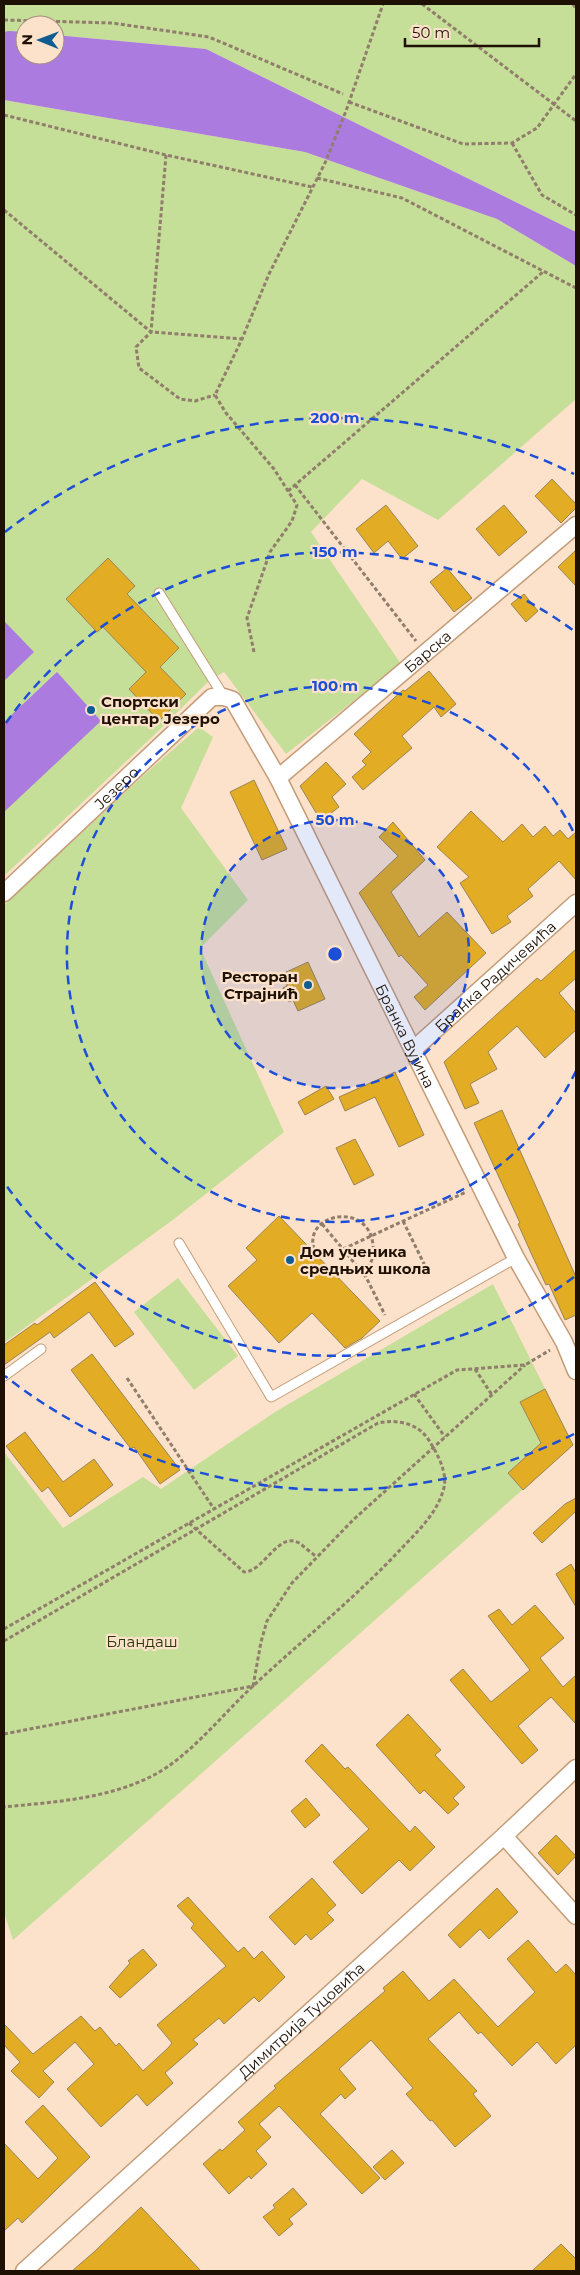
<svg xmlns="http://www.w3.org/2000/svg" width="580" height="2275" font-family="Montserrat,sans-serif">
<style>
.green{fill:#c5de98}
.water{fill:#ab7bdf}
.building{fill:#e2ac24;stroke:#9b8455}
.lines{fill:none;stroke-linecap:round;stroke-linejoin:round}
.lane-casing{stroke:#c49c77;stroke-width:11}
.street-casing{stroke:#c49c77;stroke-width:19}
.path{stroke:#917d6b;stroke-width:3;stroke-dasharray:4 2.5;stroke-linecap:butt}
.lane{stroke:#fff;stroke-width:9}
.street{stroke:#fff;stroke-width:16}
.ring{fill:none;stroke:#1d4ed8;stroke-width:2.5;stroke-dasharray:9 6}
.poi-dot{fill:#0f5d90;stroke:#fce2cb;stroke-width:2}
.labels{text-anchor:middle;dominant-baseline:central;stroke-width:4.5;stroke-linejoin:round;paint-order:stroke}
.street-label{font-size:15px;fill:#1e1003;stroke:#fce2cb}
.poi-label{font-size:15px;font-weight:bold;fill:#1e1003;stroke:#fce2cb;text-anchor:start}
.park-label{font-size:15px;fill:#283605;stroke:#fce2cb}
.centre{fill:#1d4ed8;stroke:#fce2cb;stroke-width:2.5}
.ring-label{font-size:15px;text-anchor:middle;font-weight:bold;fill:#1d4ed8;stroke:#fce2cb;stroke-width:4.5;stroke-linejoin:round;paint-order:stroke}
</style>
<rect width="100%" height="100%" fill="#fce2cb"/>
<g class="green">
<polygon points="4,4 576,4 576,232 206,49 55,35 55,25 25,25 25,32 4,32"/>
<polygon points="4,100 305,152 497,219 576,266 576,399 438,520 362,479 311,532 401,664 286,754 224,672 208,682 150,739 4,876"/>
<polygon points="199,727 213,737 181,808 248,900 200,948 284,1132 174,1219 4,1343 4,905 145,774"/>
<polygon points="178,1278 238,1356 194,1390 134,1312"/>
<polygon points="493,1284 573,1445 13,1940 4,1912 4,1452 63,1528 143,1477 161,1489 275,1412"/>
</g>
<g class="water">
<polygon points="9,31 25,32 25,55 55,55 55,35 206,49 576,232 576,266 497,219 305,152 4,100 4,32"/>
<polygon points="5,622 34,652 4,681 4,623"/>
<polygon points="57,672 101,721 4,812 4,722"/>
</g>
<g class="building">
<polygon points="552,479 576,504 576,508 561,523 535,496"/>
<polygon points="386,505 418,546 402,559 388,541 374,553 356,529"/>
<polygon points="504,505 527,532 499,556 476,529"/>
<polygon points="576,550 576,586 558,567"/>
<polygon points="108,558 135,586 127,594 179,648 160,667 186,694 159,721 129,689 146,672 103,627 97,632 66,599"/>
<polygon points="447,568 472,598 454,612 430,582"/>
<polygon points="524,594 538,611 526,622 511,604"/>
<polygon points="429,671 456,704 441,717 434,707 402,736 412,748 363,790 352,777 366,765 362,761 371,752 354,734 403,690 405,691"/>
<polygon points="326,762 346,784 332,797 339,807 321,821 300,786"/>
<polygon points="254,780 287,849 262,860 230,792"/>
<polygon points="471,811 503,842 522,824 533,837 545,826 553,836 560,830 568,839 576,832 576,880 559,861 528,889 533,896 507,916 511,922 492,934 460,883 469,877 437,847"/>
<polygon points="393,822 425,860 391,892 419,937 447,912 486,953 425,1010 414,997 428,985 401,955 399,957 359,893 398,856 379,837"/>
<polygon points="576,949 576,978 559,993 576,1013 576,1030 545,1058 517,1026 488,1052 497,1069 470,1084 479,1103 465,1109 444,1062 537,978 541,981"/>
<polygon points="308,962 325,999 298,1011 293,1000 289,1002 283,988 287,986 282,974"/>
<polygon points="395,1072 424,1135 399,1147 375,1097 345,1111 339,1097"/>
<polygon points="326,1086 334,1099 305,1115 298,1102"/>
<polygon points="502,1110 576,1277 576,1315 565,1320 549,1284 546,1285 531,1253 518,1224 520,1223 474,1123"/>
<polygon points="355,1139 374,1175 354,1185 336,1148"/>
<polygon points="279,1216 380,1321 362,1338 345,1348 312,1313 279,1343 228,1286 257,1260 246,1248"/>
<polygon points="95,1282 134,1334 115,1347 89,1312 54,1338 50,1332 4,1365 4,1345 35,1323 37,1325"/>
<polygon points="92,1354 180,1470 160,1484 134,1447 131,1449 71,1370"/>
<polygon points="545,1389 573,1445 523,1490 508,1473 541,1443 520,1402"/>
<polygon points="25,1432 63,1482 94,1459 113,1485 70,1517 48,1487 42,1492 6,1446"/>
<polygon points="576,1498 576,1511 542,1543 533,1533 565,1504"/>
<polygon points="571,1564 576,1573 576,1607 556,1574"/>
<polygon points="535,1605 564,1638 540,1658 563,1687 576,1675 576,1724 551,1697 518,1726 538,1750 522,1764 450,1680 463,1669 491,1702 530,1670 488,1616 499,1609 512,1625"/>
<polygon points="408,1714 441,1750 435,1755 465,1787 453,1798 459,1804 448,1814 424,1790 420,1794 376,1745"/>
<polygon points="322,1744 345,1769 348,1767 410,1832 415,1826 435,1847 410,1871 399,1860 362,1894 333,1862 369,1829 305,1761"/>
<polygon points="306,1798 320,1815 305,1828 291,1811"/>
<polygon points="556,1835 576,1856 558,1875 538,1853"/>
<polygon points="312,1878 336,1905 327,1913 334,1920 311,1940 306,1934 295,1945 269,1917"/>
<polygon points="497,1888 518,1912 489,1939 480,1929 460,1948 448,1935"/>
<polygon points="188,1897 238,1952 244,1947 254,1959 262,1951 285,1977 259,2002 254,1997 224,2024 219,2018 193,2040 198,2044 165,2073 173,2083 147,2106 137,2094 101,2127 67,2089 94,2064 75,2042 43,2071 54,2082 39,2098 11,2071 20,2062 4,2045 4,2024 33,2054 81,2016 95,2031 100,2027 116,2046 119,2043 143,2071 168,2048 172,2043 157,2025 226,1966 191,1928 194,1924 177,1906"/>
<polygon points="528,1940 556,1973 566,1964 576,1975 576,2045 556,2064 537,2042 512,2066 481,2032 478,2034 459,2012 428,2039 477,2091 473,2094 491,2116 455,2147 432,2120 430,2121 406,2094 413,2088 371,2040 339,2069 356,2089 345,2099 341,2094 320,2114 380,2178 362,2194 279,2106 259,2124 271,2137 256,2151 267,2164 251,2179 249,2176 229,2194 203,2164 220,2149 222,2151 245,2130 238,2122 276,2088 274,2086 385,1991 383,1988 403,1971 429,2001 454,1979 498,2027 535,1992 507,1959"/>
<polygon points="143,1949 157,1965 120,1998 109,1987 130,1963 128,1961"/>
<polygon points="43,2105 90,2157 22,2223 18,2218 4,2231 4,2143 38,2179 58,2158 25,2122"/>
<polygon points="392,2150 404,2163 385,2180 373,2167"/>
<polygon points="293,2188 307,2204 289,2219 293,2224 279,2236 263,2217 275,2208 273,2205"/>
<polygon points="141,2207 201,2271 72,2271 94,2252"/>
<polygon points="561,2244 576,2259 576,2271 532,2271"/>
</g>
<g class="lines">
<defs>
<g id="lane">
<polyline points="159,593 224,697"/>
<polyline points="179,1243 271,1397 516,1258"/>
<polyline points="4,1376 41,1349"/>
</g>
<g id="street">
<path id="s1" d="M278 778 576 525"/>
<path id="s2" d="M4 893 212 697H224L233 700 278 778 516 1258 564 1342 576 1371"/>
<path id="s3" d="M414 1049 576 903"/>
<polyline points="504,1836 576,1916"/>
<path id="s4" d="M24 2271 504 1836 576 1768"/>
</g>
</defs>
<use href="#lane" class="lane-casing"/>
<use href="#street" class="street-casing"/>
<g class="path">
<polyline points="422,4 576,121"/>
<polyline points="573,4 576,9"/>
<polyline points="4,20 112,23 209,37 343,94"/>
<polyline points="349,102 463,144 512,143 537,128 576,74"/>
<polyline points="4,115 166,155 312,187"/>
<polyline points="512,143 542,195 576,215"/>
<polyline points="166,155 151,332 136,347 139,368 180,399 195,401 215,395"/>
<polyline points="317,178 402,198 576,288"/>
<polyline points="4,210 151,332 242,339"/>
<polyline points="295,485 416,641"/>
<polyline points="288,491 544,271"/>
<polyline points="254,652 247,618 270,552 292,521 297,505 274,469 226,413 215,395 242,339 269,274 325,163 346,111 383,4"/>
<polyline points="403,1221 429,1274"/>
<polyline points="322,1224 366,1277 385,1315"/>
<path d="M314 1249C303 1213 369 1201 373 1245 374 1257 372 1264 363 1272"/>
<polyline points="343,1249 466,1192"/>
<polyline points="475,1369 492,1395"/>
<polyline points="127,1378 214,1509"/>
<polyline points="414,1394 445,1437"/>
<path d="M189 1523 244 1572C264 1572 278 1531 299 1543 305 1547 311 1553 317 1557"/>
<polyline points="4,1629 457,1370 525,1365 550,1350"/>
<path d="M4 1641 378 1423C398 1419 419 1423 430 1442 438 1455 449 1475 443 1491 436 1515 415 1534 399 1551 353 1600 301 1641 252 1687 222 1715 190 1756 154 1775 108 1799 54 1802 4 1807"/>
<polyline points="4,1734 253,1686 261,1642 267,1621 292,1583 353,1520 525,1365"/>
</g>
<use href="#lane" class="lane"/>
<use href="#street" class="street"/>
</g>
<circle cx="335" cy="954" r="134" fill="#1d4ed8" fill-opacity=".12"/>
<g class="ring">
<circle cx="335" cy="954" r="134"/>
<path d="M576 1071A268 268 0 1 1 576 837"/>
<path d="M574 1277A402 402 0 0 1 6 1185M6 723A402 402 0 0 1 574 631"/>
<path d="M574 1434A536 536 0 0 1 5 1376M5 532A536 536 0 0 1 574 474"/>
</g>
<g class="poi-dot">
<circle cx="91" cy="710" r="5"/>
<circle cx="308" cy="985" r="5"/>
<circle cx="290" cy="1260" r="5"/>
</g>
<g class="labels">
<g class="street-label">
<text stroke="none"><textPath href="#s1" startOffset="196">Барска</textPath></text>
<text stroke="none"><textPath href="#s2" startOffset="154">Језеро</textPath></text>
<text stroke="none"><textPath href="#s3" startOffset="109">Бранка Радичевића</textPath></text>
<text stroke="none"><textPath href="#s2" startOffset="685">Бранка Вујина</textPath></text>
<text stroke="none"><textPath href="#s4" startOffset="374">Димитрија Туцовића</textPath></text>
</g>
<g class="poi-label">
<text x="101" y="701">Спортски<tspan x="101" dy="17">центар Језеро</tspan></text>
<text x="298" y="976" text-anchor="end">Ресторан<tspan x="298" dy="17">Страјнић</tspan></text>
<text x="300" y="1251">Дом ученика<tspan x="300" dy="17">средњих школа</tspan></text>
</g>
<g class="park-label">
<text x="142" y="1641">Бландаш</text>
</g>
</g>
<circle cx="335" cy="954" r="8" class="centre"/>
<g class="ring-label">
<text x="335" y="423">200 m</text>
<text x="335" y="557">150 m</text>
<text x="335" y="691">100 m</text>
<text x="335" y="825">50 m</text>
</g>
<rect width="580" height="2275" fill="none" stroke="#1e1003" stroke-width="10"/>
<g transform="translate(40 40) rotate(271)"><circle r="24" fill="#fce2cb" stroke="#a38e7b"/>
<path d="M0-4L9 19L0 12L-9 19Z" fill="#0f5d90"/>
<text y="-8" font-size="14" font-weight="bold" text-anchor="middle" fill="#1e1003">N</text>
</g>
<path d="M405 38v8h134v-8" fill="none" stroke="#1e1003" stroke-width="2.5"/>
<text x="412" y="38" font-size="15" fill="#1e1003" stroke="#fce2cb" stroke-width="4" paint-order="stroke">50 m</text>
</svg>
